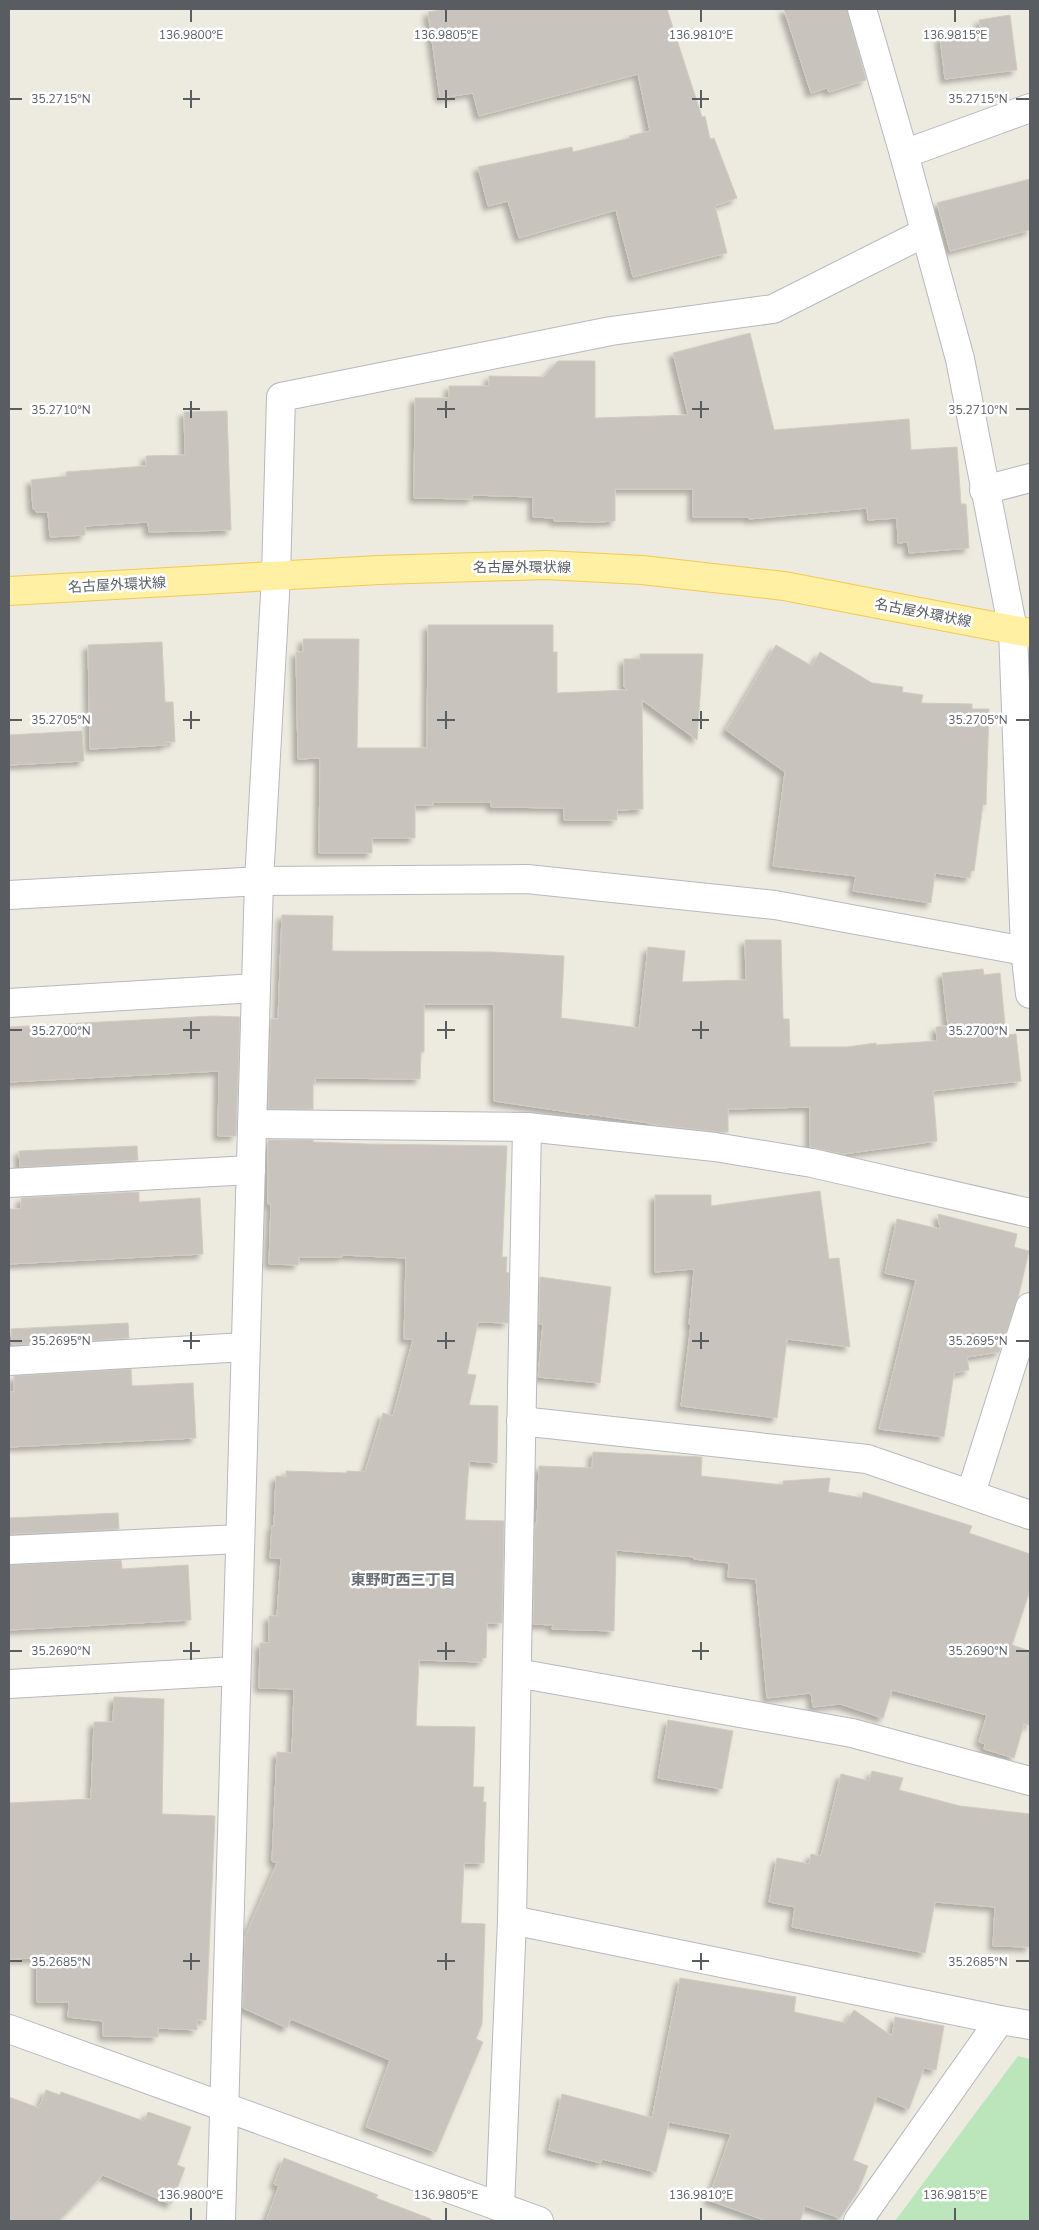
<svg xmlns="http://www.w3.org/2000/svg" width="1039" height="2230" font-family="'Nunito Sans','Noto Sans JP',sans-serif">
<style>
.green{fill:#bbe6bb}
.building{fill:#c8c4bd;stroke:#d2ccbe;filter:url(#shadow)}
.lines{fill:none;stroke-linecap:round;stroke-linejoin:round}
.minor-casing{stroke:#b6b9be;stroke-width:30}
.major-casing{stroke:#f8c84f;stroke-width:30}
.minor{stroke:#fff;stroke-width:28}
.major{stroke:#fff0a3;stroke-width:28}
.ticks{fill:none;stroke:#595d62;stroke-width:2}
.labels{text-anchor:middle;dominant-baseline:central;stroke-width:5;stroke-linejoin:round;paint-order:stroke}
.street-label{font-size:14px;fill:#595d62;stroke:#fff}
.neighbourhood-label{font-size:15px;font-weight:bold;fill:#6a6f74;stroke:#fff}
.ticks-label{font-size:12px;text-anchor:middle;fill:#595d62;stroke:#fff;stroke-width:5;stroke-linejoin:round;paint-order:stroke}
</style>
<defs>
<filter id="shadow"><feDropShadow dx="-4.5" dy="4.5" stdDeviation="2.5" flood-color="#0004"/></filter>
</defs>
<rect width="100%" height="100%" fill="#edeae0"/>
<polygon class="green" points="1018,2056 1030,2059 1030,2221 895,2221"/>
<g class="building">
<polygon points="448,9 667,9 702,117 705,116 710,139 714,138 737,198 715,206 727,253 633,277 616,210 519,238 508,201 488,206 478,167 572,147 573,152 630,138 629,136 650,131 638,74 479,116 473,93 440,98 428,12"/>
<polygon points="784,9 847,9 866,80 829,92 827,88 811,93"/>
<polygon points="1010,15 1017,70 945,79 940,37 981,31 979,20"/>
<polygon points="1030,179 1030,230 950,251 937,203"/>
<polygon points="750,333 774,430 909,419 911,450 957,447 961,504 966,504 969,548 909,553 908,542 898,543 897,518 868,520 867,508 749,519 749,517 693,517 693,489 615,489 615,521 598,522 554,521 554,518 533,517 533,497 472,495 472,499 414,498 415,398 449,398 449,386 489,386 489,376 544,377 558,361 595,361 595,418 688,415 673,353"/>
<polygon points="227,411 231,530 149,532 148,522 85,526 85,535 50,537 48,512 36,512 35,509 33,509 31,480 67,476 66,472 146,466 146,456 185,455 184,412"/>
<polygon points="428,625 553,625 553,652 557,652 557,693 628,690 624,687 624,659 640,659 640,654 703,654 697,740 642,700 643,809 617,810 617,820 564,820 564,808 491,807 491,802 433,802 433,805 415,805 415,838 372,838 372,853 319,853 320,758 298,759 296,652 303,652 303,639 359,639 357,748 427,748"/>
<polygon points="162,642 165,702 173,702 175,742 166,742 167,745 90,749 88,645"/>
<polygon points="776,645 812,666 820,652 872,683 903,687 902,692 923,695 921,703 972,704 972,709 989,709 986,805 983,804 974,871 971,871 970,878 935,873 931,903 853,891 856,876 773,866 785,772 726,730"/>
<polygon points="82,731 84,761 9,765 9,735"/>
<polygon points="282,915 333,916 332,951 492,952 564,956 561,1018 639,1028 648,947 685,951 682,982 746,980 745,940 781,940 783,1019 789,1019 790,1047 847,1047 876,1043 876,1045 937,1041 936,1027 948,1026 942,973 983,969 984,975 1000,973 1006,1035 1016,1034 1021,1081 933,1091 937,1141 843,1154 810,1147 810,1107 728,1109 728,1132 720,1132 649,1124 649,1123 589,1114 589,1115 494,1101 494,1004 424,1004 424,1052 421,1052 420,1079 315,1078 315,1084 313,1084 313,1109 268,1109 271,1019 278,1019"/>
<polygon points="213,1016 240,1017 236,1136 218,1136 219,1071 9,1082 9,1027"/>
<polygon points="268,1140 313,1140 313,1142 368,1144 507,1146 502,1257 507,1257 506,1272 509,1273 508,1323 478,1322 467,1374 476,1375 469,1405 498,1406 497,1463 469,1461 465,1520 504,1521 502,1623 487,1623 486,1658 482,1658 482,1662 419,1660 416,1726 475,1727 473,1787 484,1787 483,1802 486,1802 484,1863 464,1863 461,1923 485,1924 482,2024 476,2039 483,2042 436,2152 366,2127 390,2060 291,2019 287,2028 243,2008 245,1937 277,1863 272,1861 277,1752 292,1753 294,1689 259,1688 260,1643 269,1643 269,1616 277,1616 281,1558 270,1558 272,1526 274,1526 276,1476 286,1477 286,1471 347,1473 347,1471 365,1472 383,1413 393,1416 413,1339 404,1339 406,1258 342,1255 342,1257 299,1257 298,1265 269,1264 271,1204 268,1204"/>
<polygon points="137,1146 138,1160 20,1167 19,1151"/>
<polygon points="820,1191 829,1259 839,1258 850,1347 787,1339 777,1418 681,1406 691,1325 689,1324 694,1269 655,1272 655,1195 711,1195 711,1206"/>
<polygon points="139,1192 139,1202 200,1198 203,1254 9,1264 9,1209 21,1209 21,1198"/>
<polygon points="938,1214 1017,1234 1014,1247 1029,1251 1018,1298 999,1352 967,1357 969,1370 954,1373 944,1437 879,1429 916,1280 885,1273 897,1219 940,1229"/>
<polygon points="540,1277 611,1287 600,1383 538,1377 543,1324 539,1324"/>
<polygon points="128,1323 129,1338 12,1345 11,1329"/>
<polygon points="131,1369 132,1386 193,1383 196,1438 9,1447 9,1392 14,1392 14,1376"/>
<polygon points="593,1452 702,1457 701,1476 783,1485 783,1481 830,1478 828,1492 862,1498 863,1492 972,1526 969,1533 1030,1554 1030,1590 1012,1645 1030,1651 1030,1725 1024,1724 1014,1758 984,1749 985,1744 979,1742 987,1715 892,1690 883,1718 840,1704 813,1707 811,1693 767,1698 756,1579 728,1577 729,1563 694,1559 695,1557 616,1550 614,1631 552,1629 553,1625 533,1624 535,1523 537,1523 539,1466 592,1468"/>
<polygon points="118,1513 119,1529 9,1534 9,1518"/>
<polygon points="121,1560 122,1569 188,1565 191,1620 9,1630 9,1565"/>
<polygon points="114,1697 164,1699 162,1814 215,1816 206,2020 197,2020 197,2030 158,2028 158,2037 103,2036 103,2021 68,2017 69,2002 37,2002 37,1958 9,1959 9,1803 91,1799 94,1722 113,1722"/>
<polygon points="668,1720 733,1731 722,1789 658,1778"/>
<polygon points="872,1771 903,1778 899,1790 960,1806 1030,1814 1030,1947 993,1946 995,1907 935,1902 925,1953 792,1927 795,1907 769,1902 777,1858 809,1864 811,1854 821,1856 841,1774 869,1781"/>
<polygon points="680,1978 796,1997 794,2012 845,2023 854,2010 892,2036 895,2017 944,2026 936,2070 924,2068 909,2109 877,2096 853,2160 868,2166 858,2191 840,2218 805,2206 800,2221 767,2221 708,2200 731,2134 669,2122 656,2172 602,2159 601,2163 549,2150 562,2094 652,2118"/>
<polygon points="46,2090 60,2095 61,2092 144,2121 148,2112 191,2127 177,2165 185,2168 171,2204 103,2175 58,2221 9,2221 9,2097 39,2108"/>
<polygon points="284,2158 378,2195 376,2198 431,2219 431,2221 266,2221 279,2186 274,2184"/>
</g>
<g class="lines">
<defs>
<g id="minor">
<polyline points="862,9 904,154 960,359 1013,630 1025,950 1030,994"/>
<polyline points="904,154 1030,108"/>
<polyline points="984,490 1030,478"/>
<polyline points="9,895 259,881 527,879 775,905 1030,952"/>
<polyline points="9,1003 256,988"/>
<polyline points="252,1124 527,1127 715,1147 812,1163 1030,1213"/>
<polyline points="9,1183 251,1170"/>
<polyline points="9,1361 245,1347"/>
<polyline points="521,1421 867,1459 1030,1515"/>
<polyline points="971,1493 1030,1307"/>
<polyline points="9,1550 240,1539"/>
<polyline points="517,1673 852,1733 1030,1781"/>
<polyline points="9,1684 236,1671"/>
<polyline points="512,1920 1000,2020 1030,2025"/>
<polyline points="9,2029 539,2221"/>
<polyline points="500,2207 512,1920 527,1127"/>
<polyline points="221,2221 259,881 276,576 281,397 611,331 773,309 924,233"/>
<polyline points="858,2221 1000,2020"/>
</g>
<polyline id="major" points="9,591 379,570 546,565 642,570 784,586 1030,633"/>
</defs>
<use href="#minor" class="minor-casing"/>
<use href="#major" class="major-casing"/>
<use href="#minor" class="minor"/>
<use href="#major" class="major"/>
</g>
<path class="ticks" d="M191 10V22M446 10V22M701 10V22M955 10V22M191 90V108M446 90V108M701 90V108M10 99H22M183 99H200M437 99H455M692 99H709M1016 99H1029M191 401V418M446 401V418M701 401V418M10 409H22M183 409H200M437 409H455M692 409H709M1016 409H1029M191 711V729M446 711V729M701 711V729M10 720H22M183 720H200M437 720H455M692 720H709M1016 720H1029M191 1021V1039M446 1021V1039M701 1021V1039M10 1030H22M183 1030H200M437 1030H455M692 1030H709M1016 1030H1029M191 1332V1349M446 1332V1349M701 1332V1349M10 1341H22M183 1341H200M437 1341H455M692 1341H709M1016 1341H1029M191 1642V1660M446 1642V1660M701 1642V1660M10 1651H22M183 1651H200M437 1651H455M692 1651H709M1016 1651H1029M191 1953V1970M446 1953V1970M701 1953V1970M10 1961H22M183 1961H200M437 1961H455M692 1961H709M1016 1961H1029M191 2208V2220M446 2208V2220M701 2208V2220M955 2208V2220"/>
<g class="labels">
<g class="street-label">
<text x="522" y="567">名古屋外環状線</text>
<text transform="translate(117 585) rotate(-3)">名古屋外環状線</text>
<text transform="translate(923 613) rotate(11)">名古屋外環状線</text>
</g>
<g class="neighbourhood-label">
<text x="403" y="1580">東野町西三丁目</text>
</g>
</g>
<g class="ticks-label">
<text x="191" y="39">136.9800°E</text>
<text x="446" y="39">136.9805°E</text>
<text x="701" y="39">136.9810°E</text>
<text x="955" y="39">136.9815°E</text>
<text x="61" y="103">35.2715°N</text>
<text x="978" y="103">35.2715°N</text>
<text x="61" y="414">35.2710°N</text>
<text x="978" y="414">35.2710°N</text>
<text x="61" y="724">35.2705°N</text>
<text x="978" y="724">35.2705°N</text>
<text x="61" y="1035">35.2700°N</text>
<text x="978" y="1035">35.2700°N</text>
<text x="61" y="1345">35.2695°N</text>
<text x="978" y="1345">35.2695°N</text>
<text x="61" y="1655">35.2690°N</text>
<text x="978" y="1655">35.2690°N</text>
<text x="61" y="1966">35.2685°N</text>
<text x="978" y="1966">35.2685°N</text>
<text x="191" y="2199">136.9800°E</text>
<text x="446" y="2199">136.9805°E</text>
<text x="701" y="2199">136.9810°E</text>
<text x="955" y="2199">136.9815°E</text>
</g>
<rect width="1039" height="2230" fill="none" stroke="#595d62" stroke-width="20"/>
</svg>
